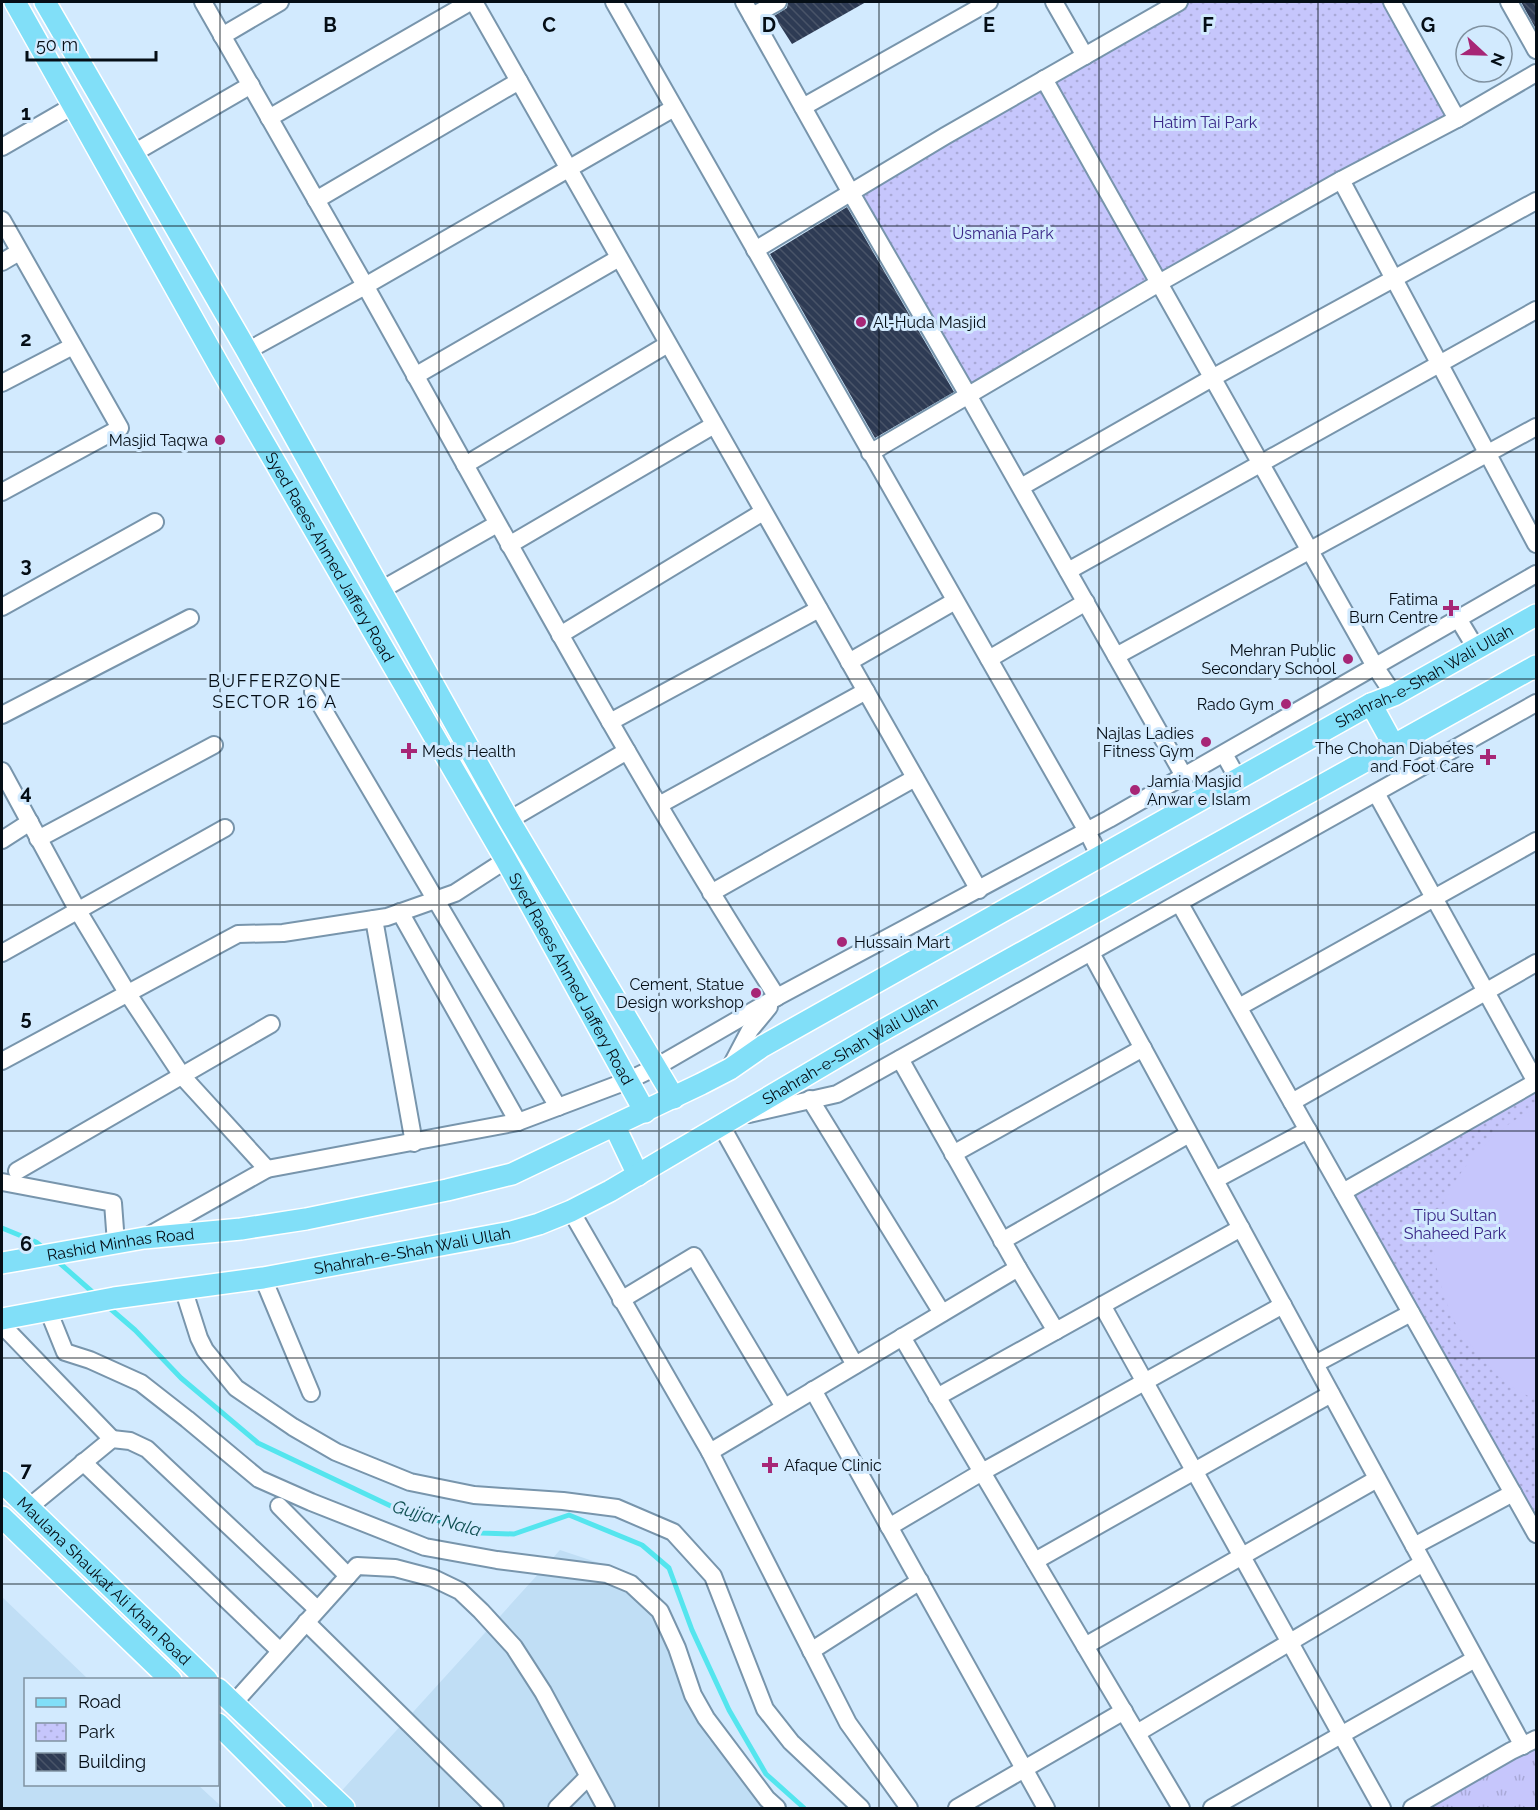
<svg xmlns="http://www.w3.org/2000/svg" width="1538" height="1810" font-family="Raleway,sans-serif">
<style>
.built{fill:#c0def5}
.grass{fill:url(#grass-tufts)}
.park{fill:url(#park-dots)}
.garden{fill:#c6c6fc}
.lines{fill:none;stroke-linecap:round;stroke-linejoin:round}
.stream{stroke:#54e5ee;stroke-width:5}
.building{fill:url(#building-back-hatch)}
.minor-casing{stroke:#7895ac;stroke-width:20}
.major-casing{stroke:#fff;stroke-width:24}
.minor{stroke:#fff;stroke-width:16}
.major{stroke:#81dff8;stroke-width:21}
.grid{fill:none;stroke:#050e16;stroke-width:1.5;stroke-opacity:0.55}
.poi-dot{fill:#a72676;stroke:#d2eafe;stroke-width:2}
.labels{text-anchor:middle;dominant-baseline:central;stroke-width:6;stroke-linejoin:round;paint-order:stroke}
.park-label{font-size:16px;fill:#382586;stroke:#d2eafe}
.poi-label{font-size:16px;fill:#050e16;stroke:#d2eafe;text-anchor:end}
.street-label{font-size:16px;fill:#050e16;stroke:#d2eafe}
.neighbourhood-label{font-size:18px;letter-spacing:1.5px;fill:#050e16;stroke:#d2eafe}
.water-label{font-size:18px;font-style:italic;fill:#105053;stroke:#d2eafe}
.grid-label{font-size:20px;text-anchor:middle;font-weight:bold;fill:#050e16;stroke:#d2eafe;stroke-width:6;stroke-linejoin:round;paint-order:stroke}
</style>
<defs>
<pattern id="grass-tufts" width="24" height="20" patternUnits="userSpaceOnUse" patternTransform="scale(1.5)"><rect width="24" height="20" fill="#c6c6fc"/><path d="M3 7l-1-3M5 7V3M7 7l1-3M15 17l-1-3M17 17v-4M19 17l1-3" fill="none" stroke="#a9a9d7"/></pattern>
<pattern id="park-dots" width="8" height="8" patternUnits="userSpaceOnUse" patternTransform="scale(1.5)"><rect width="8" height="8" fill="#c6c6fc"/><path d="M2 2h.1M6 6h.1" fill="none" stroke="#a9a9d7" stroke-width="1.8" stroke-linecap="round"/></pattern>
<pattern id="building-back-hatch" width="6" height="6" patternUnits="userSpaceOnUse" patternTransform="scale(1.5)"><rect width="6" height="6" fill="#2e3b54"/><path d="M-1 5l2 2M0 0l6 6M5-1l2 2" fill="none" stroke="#495468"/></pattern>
</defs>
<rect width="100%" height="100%" fill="#d2eafe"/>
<g class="built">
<polygon points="560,1550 638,1576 708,1738 771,1808 326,1808"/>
<polygon points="2,1597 88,1679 26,1680 26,1784 198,1785 223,1808 2,1808"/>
</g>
<polygon class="grass" points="1536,1749 1536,1808 1426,1808 1515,1758"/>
<g class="park">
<polygon points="1179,2 1392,2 1455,116 968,395 851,193"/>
<polygon points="1536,1082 1536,1534 1343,1192"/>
</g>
<path class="garden" d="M1536 1110V1400C1523 1393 1508 1386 1497 1375 1485 1363 1469 1344 1459 1329 1448 1313 1432 1262 1434 1242 1436 1211 1454 1179 1474 1156 1491 1137 1512 1118 1536 1110Z"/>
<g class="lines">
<g class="stream">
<polyline points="2,1228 36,1242 46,1250"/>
<polyline points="55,1259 97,1296"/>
<polyline points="106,1305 135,1330 181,1378 258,1443 395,1508 481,1533 514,1534 569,1515 642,1545 669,1568 692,1630 729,1710 766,1774 804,1808"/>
</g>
</g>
<g class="building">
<polygon points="788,2 866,2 792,44 774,16 787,8"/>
<polygon points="1521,2 1536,2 1536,29"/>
<polygon points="847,207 954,392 875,438 770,254"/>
</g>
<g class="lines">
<defs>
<g id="minor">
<path d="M203 2C257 97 312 192 366 287 500 526 629 767 777 997"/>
<polyline points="474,2 979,890"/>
<polyline points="614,2 1087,831 1100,857"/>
<polyline points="744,2 851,193 968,395 1184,776"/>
<polyline points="1054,2 1085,56"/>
<polyline points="1392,2 1457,119"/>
<polyline points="1509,2 1536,50"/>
<polyline points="752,16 778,2"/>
<polyline points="222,36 280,2"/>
<polyline points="1044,79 1376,668 1394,695"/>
<polyline points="803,107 989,2"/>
<polyline points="269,118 470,2"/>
<polyline points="2,147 73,106"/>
<polyline points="132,154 251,85"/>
<polyline points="1341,180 1536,544"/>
<polyline points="316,200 519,81"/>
<polyline points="2,220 120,428 2,492"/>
<polyline points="755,250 945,136 1179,2"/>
<polyline points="2,262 19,252"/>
<polyline points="247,351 365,286 674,108"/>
<polyline points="415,376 619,258"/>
<polyline points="2,383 73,346"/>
<polyline points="870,453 1159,283 1341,180 1457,119 1536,73"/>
<polyline points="465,465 668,344"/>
<polyline points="1021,487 1212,378 1536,201"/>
<polyline points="509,545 714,425"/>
<polyline points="1068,571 1536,310"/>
<polyline points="381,590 497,524"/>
<polyline points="2,607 155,522"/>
<polyline points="1459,620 1477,650"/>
<polyline points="560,635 763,512"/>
<polyline points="1116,656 1536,427"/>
<polyline points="989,659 1086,602"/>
<polyline points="849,662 955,601"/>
<polyline points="313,692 558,1107"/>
<polyline points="2,715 190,618"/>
<polyline points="610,722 819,609"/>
<polyline points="1224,754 1238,779"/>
<polyline points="2,771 78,911 128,994 183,1077 267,1169"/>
<polyline points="1376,793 1536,1082"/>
<polyline points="659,805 866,691"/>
<polyline points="509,820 627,751"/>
<polyline points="38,839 214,745"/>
<polyline points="2,840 30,822"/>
<polyline points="711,893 915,778"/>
<polyline points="1180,904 1536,1534"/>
<polyline points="400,912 518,1122"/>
<polyline points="374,919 414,1143"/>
<polyline points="2,953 225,828"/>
<polyline points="1091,953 1523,1746"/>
<polyline points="1239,1007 1536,841"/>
<polyline points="900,1059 1018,1268 1056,1331"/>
<polyline points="2,1061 238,934 283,933 387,917 455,893 506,860"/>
<polyline points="730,1068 750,1030 769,1007"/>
<polyline points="810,1099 942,1313"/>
<polyline points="1292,1102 1536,963"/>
<polyline points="749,1114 837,1094 1536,703"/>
<polyline points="722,1127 855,1365"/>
<polyline points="953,1154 1143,1048"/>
<polyline points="17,1171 271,1024"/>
<polyline points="1215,1180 1308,1130"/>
<polyline points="2,1182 113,1203 116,1243"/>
<polyline points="1343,1192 1536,1082"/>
<polyline points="571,1211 710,1452 848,1723 909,1808"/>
<polyline points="148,1236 267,1169 518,1122 627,1081 656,1067 777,997 1109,819 1536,574"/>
<polyline points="1002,1241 1189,1134"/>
<polyline points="263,1278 311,1393"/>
<polyline points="183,1288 199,1338 205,1350 236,1388 293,1427 336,1452 410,1482 474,1495 563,1501 617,1508 673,1532 713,1576 765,1709 791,1742 861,1808"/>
<polyline points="621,1300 694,1256 784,1407"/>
<polyline points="1102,1305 1382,1808"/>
<polyline points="48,1310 65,1352 90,1360 141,1383 187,1419 259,1479 311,1502 425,1547 497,1560 607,1574 631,1584 660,1611 677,1648 693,1695 706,1718 767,1799 777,1808"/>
<polyline points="2,1325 112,1439"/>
<polyline points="902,1337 1181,1808"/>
<polyline points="1315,1364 1411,1313"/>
<polyline points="813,1390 1046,1808"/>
<polyline points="937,1397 1241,1228"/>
<polyline points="710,1452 1018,1268"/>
<polyline points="83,1462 280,1651"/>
<polyline points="279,1506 348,1576"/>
<polyline points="28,1508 112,1439 130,1441 147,1449 317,1609"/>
<polyline points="889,1527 982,1472 1283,1305"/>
<polyline points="1414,1546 1513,1493"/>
<polyline points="1035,1561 1331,1394"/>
<polyline points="306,1622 495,1808"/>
<polyline points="1085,1646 1377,1479"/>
<polyline points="811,1651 920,1581"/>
<polyline points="233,1704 357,1566 395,1568 433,1578 460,1591 481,1611 514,1647 543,1692 606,1808"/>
<polyline points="1137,1733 1423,1563"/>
<polyline points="557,1808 588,1777"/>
<polyline points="957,1808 1124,1711"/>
<polyline points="1212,1808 1475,1659"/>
<polyline points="1412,1808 1511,1751 1536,1739"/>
</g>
<g id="major">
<path id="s1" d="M15 2 221 369 506 860 645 1112"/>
<polyline points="45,2 247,351 509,820 674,1098"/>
<polyline points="1371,704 1394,746"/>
<polyline points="615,1127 638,1175"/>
<path id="s2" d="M2 1263 144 1238 241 1229 306 1219 447 1190 512 1174 701 1084 730 1069 763 1046 1371 704 1394 695 1536 615"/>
<path id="s3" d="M2 1319 114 1298 263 1278 511 1232 539 1224 571 1211 610 1191 876 1034 1536 666"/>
<path id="s4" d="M2 1482 207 1680"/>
<polyline points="2,1517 171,1680"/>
<polyline points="218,1689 344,1808"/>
<polyline points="218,1724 302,1808"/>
</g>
</defs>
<use href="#minor" class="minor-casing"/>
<use href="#major" class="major-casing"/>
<use href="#minor" class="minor"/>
<use href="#major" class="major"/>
</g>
<path class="grid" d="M220 2V1808M439 2V1808M659 2V1808M879 2V1808M1099 2V1808M1318 2V1808M2 226H1536M2 452H1536M2 679H1536M2 905H1536M2 1131H1536M2 1358H1536M2 1584H1536"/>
<g class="poi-dot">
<circle cx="861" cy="322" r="6"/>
<circle cx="220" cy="440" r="6"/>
<path d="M1448 599h6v6h6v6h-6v6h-6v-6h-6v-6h6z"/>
<circle cx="1348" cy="659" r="6"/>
<circle cx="1286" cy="704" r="6"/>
<circle cx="1206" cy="742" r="6"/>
<path d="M406 742h6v6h6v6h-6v6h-6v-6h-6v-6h6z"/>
<path d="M1485 748h6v6h6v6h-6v6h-6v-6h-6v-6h6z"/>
<circle cx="1135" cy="790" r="6"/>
<circle cx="842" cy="942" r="6"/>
<circle cx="756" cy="993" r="6"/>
<path d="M767 1456h6v6h6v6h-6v6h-6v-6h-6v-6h6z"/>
</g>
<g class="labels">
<g class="park-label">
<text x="1205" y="122">Hatim Tai Park</text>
<text x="1003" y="233">Usmania Park</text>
<text x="1455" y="1215">Tipu Sultan<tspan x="1455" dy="18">Shaheed Park</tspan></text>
</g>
<g class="poi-label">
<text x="873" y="322" text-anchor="start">Al-Huda Masjid</text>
<text x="208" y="440">Masjid Taqwa</text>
<text x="1438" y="599">Fatima<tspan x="1438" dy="18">Burn Centre</tspan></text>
<text x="1336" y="650">Mehran Public<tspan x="1336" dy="18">Secondary School</tspan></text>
<text x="1274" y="704">Rado Gym</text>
<text x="1194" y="733">Najlas Ladies<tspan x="1194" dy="18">Fitness Gym</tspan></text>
<text x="1474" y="748">The Chohan Diabetes<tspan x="1474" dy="18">and Foot Care</tspan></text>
<text x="422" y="751" text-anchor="start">Meds Health</text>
<text x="1147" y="781" text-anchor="start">Jamia Masjid<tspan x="1147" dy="18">Anwar e Islam</tspan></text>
<text x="854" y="942" text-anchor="start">Hussain Mart</text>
<text x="744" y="984">Cement, Statue<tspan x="744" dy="18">Design workshop</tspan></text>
<text x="784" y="1465" text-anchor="start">Afaque Clinic</text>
</g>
<g class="street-label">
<text stroke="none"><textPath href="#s1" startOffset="638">Syed Raees Ahmed Jaffery Road</textPath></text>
<text stroke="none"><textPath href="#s2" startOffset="1558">Shahrah-e-Shah Wali Ullah</textPath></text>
<text stroke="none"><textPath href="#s1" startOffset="1124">Syed Raees Ahmed Jaffery Road</textPath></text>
<text stroke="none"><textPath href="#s3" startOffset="902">Shahrah-e-Shah Wali Ullah</textPath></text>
<text stroke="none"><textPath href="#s2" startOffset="120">Rashid Minhas Road</textPath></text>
<text stroke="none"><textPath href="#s3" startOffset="416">Shahrah-e-Shah Wali Ullah</textPath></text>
<text stroke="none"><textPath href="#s4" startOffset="142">Maulana Shaukat Ali Khan Road</textPath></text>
</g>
<g class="neighbourhood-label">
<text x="275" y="680">BUFFERZONE<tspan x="275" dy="21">SECTOR 16 A</tspan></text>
</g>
<g class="water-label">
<text transform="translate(437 1518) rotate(16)">Gujjar Nala</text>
</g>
</g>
<g class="grid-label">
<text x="330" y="32">B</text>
<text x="549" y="32">C</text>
<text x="769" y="32">D</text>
<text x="989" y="32">E</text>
<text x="1208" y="32">F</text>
<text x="1428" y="32">G</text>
<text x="26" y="120">1</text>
<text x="26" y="346">2</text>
<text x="26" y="572">3</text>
<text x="26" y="799">4</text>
<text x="26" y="1025">5</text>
<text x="26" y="1251">6</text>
<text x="26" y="1477">7</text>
</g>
<rect width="1538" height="1810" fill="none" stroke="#050e16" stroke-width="6"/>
<rect x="24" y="1678" width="195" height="108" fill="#d2eafe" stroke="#8092a1" stroke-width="1.5"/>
<rect x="36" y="1698" width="30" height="9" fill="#81dff8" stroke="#8092a1" stroke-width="1.5"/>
<text x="78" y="1708" font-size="18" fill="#050e16">Road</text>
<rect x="36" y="1723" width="30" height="18" fill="url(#park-dots)" stroke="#8092a1" stroke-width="1.5"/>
<text x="78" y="1738" font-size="18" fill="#050e16">Park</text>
<rect x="36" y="1753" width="30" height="18" fill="url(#building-back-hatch)" stroke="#8092a1" stroke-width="1.5"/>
<text x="78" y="1768" font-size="18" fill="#050e16">Building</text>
<g transform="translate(1484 54) rotate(112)"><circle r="28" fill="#d2eafe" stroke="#8092a1" stroke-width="1.5"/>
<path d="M0-4.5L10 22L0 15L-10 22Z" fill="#a72676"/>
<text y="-9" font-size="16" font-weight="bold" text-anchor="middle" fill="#050e16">N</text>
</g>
<path d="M27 51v9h129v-9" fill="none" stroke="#050e16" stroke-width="3"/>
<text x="36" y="51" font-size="18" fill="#050e16" stroke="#d2eafe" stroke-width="4.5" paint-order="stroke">50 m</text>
</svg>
